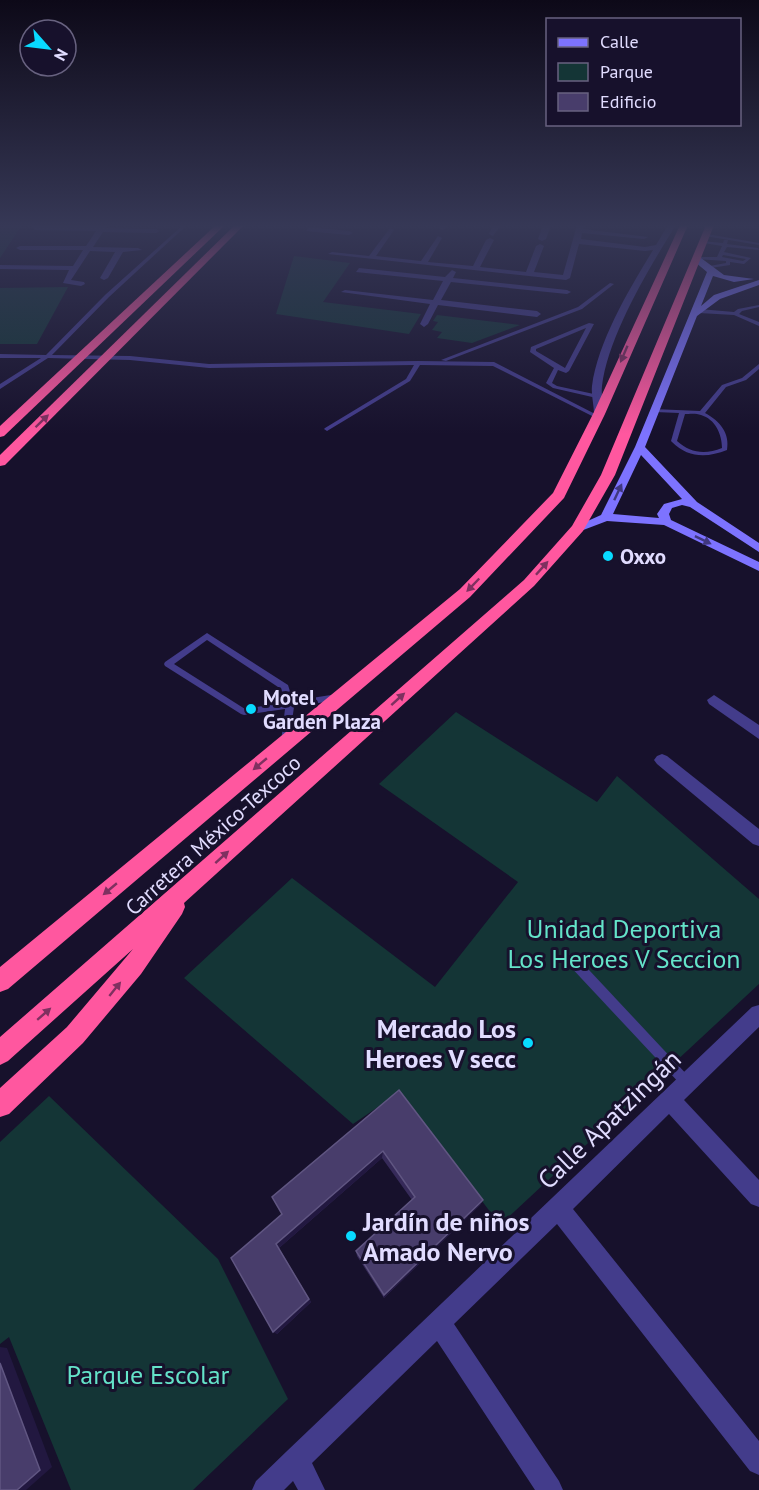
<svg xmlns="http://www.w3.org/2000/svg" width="759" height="1490" font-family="'PT Sans',sans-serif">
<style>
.green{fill:#143536}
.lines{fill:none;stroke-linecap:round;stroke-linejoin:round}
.lane{fill:#433c8b;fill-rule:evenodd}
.street{fill:#433c8b;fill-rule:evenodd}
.secondary{fill:#7d73ff;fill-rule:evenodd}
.highway{fill:#ff579f;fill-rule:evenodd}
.wall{fill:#362a59}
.shaded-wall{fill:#221840}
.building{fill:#483d6b;stroke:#605682;stroke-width:1.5}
.oneway{fill:#7f3060}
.oneway2{fill:#403880}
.poi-dot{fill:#08daff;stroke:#17112c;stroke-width:2}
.labels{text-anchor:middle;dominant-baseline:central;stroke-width:6;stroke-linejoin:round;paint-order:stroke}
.poi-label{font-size:21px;font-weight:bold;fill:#e1dcff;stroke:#17112c;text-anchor:start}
.street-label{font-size:21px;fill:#e1dcff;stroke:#17112c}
.near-park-label{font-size:26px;fill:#64e3c9;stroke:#17112c}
.near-poi-label{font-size:26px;font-weight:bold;fill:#e1dcff;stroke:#17112c;text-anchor:end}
.near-street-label{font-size:26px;fill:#e1dcff;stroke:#17112c}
</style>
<rect width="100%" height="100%" fill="#17112c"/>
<g class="green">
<polygon points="4,225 22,225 0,258 0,230"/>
<polygon points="294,256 350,263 323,302 421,314 409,334 276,314"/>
<polygon points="68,287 37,344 0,344 0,288"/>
<polygon points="437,315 520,325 472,343 437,338 442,332 432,330 438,322 433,321"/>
<polygon points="456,712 597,802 617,776 759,899 759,984 500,1225 400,1092 353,1124 184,978 292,878 435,987 518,882 379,784"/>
<polygon points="49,1096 218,1259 288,1399 193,1490 71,1490 9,1337 0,1344 0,1142"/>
</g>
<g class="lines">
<g class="lane">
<polygon points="183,225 187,225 109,297 52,355 130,356 209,364 418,361 494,362 601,417 596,418 493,366 420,365 410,381 327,431 324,429 325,428 406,379 414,365 209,368 130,360 48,358 0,389 0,384 41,358 0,358 0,354 46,355 105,295"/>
<polygon points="707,234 759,243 759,245 705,236"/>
<path d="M724 240H728L727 244 758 248 759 250 727 247 724 252 751 258 744 264 730 262V265L704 269V267L726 263V261L696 259 698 257H717L722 246 704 243 702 241 723 243ZM723 255 746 259 743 261 722 257Z"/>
<polygon points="610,283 614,284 582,309 446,361 441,360 578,307"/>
<polygon points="759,305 759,307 742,311 739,314 759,322 759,326 734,315 699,313 696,311 699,309 734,312 738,309"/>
<path d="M589 323 594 324 569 371 566 373 558 370 552 383 557 386 603 396V398L601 399 553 388 546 383 554 368 530 352 531 347ZM586 328 565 368 536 351V349Z"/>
<path d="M759 364V369L746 380 726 387 705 413C720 421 730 433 727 450 707 458 688 458 672 442L671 441 679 413 655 412 652 410 653 409 700 411 722 385 742 378ZM685 414C689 414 696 413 701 415 715 419 722 434 722 448 705 455 690 453 677 441Z"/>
<path d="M207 633 288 685 293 701 337 694 341 697 337 700 294 707 289 742 288 744H282L281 742 285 709 244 715 241 714 165 666 164 664 165 662ZM207 640 281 689 285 702 245 709 174 664Z"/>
<polygon points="571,954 575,955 691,1079 693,1083 691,1087 687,1089 683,1087 567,963 566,959 567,955"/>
</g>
<g class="street">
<polygon points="100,225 108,225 106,228 156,229 160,231 156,233 103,232 93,247 138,248 142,250 123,252 108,278 104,280 100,278 115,252 90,251 71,280 84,282 85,284 81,286 63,283 69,270 0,269 0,265 73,266 83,250 20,250 16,248 20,246 86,246 96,231 35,230 32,226"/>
<polygon points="441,225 449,225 443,230 439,228"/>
<polygon points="493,225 501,225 493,236 489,234"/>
<polygon points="543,225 551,225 546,239 542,241 538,239"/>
<path d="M577 225H585L583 229 648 237 644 239 582 233 581 239 645 247 656 245 668 225H676C649 268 608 336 602 386 601 395 603 405 604 414L599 417 594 414C594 405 591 395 592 386 598 341 630 288 653 250L645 251 579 244 570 278 566 280 328 254 332 252 369 256 390 228 394 230 376 256 421 261 438 236 442 238 428 262 473 266 486 240 490 238 494 240 480 267 526 272 536 246 540 244 544 246 534 272 563 275Z"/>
<polygon points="309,227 349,231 353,233 349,235 306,231"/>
<polygon points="359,268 445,277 452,270 456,272 453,278 567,290 571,292 567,294 451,282 441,300 537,311 541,314 537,317 438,305 428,324 424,327 420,324 430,304 341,292 345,290 433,300 443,281 356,272"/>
<polygon points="714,695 759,725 759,739 709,704 707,700"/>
<polygon points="662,754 667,756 759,829 759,846 753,844 657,764 654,760 657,756"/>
<polygon points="759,1005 759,1027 684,1100 759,1180 759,1207 751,1204 669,1114 573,1209 759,1441 759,1475 750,1471 557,1224 454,1324 559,1481 563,1490 535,1490 437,1341 312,1463 325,1490 298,1490 293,1481 284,1490 252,1490 256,1481 287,1451 752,1007"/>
</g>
<path class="secondary" d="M695 258H701L724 275 754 279 734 282 713 276 701 306 714 295 759 280V285L720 299 697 316 645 447 697 502 759 543V552L690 507 682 505 672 508 669 514 671 520 759 562V571L664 525 607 521 578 532 572 528 601 515 635 447 707 272 695 262ZM641 455 682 499 664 504 657 514 659 518 613 514Z"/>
<g class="highway">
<polygon points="216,225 225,225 4,436 0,437 0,426"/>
<polygon points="235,225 244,225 5,465 0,466 0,455"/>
<polygon points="680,225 688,225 605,414 564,498 470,597 8,989 0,992 0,967 460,589 553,493 593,414"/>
<polygon points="706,225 714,225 615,475 583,531 534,586 184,903 185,907 182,914 141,974 83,1043 9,1114 0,1117 0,1088 67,1027 133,949 8,1061 0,1065 0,1037 524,580 572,526 601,475"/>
</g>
</g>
<polygon class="wall" points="399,1090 483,1200 480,1205 384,1298 357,1256 356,1251 412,1200 382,1158 279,1248 311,1302 277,1334 231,1258 282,1214"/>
<g class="shaded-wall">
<polygon points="383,1151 382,1158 279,1248 311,1302 277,1334 273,1332 276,1244"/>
<polygon points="483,1200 480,1205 384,1298 384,1295"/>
<polygon points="0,1347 7,1348 52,1467 26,1490 17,1490 0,1363"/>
</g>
<g class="building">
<polygon points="399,1090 483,1200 384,1295 356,1251 415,1197 383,1151 276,1244 309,1299 273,1332 231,1258 282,1214 272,1197"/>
<polygon points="0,1363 40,1470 17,1490 0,1490"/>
</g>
<defs><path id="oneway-solid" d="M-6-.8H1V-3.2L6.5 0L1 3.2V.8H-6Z" transform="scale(1.5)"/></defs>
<g class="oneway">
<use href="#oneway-solid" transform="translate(624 354) rotate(113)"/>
<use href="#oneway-solid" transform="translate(42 421) rotate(-44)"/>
<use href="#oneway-solid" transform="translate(542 568) rotate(-48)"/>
<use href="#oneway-solid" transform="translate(473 585) rotate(134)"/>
<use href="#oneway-solid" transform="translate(398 699) rotate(-42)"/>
<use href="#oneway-solid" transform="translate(260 764) rotate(140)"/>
<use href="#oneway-solid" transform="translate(222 857) rotate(-42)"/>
<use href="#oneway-solid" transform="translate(110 889) rotate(140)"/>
<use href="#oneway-solid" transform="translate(115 989) rotate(-51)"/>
<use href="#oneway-solid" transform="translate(44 1014) rotate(-41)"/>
</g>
<g class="oneway2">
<use href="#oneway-solid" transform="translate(618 492) rotate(-65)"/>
<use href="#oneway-solid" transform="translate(703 540) rotate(26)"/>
</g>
<linearGradient id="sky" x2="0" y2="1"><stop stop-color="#0d0918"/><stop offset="0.52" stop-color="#363856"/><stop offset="1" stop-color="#363856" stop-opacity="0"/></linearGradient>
<rect width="759" height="434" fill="url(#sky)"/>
<g class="poi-dot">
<circle cx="608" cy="556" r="6"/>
<circle cx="251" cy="709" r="6"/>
<circle cx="528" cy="1043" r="6"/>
<circle cx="351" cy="1236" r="6"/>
</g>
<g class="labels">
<g class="poi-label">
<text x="620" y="556">Oxxo</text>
<text x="263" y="697">Motel<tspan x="263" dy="24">Garden Plaza</tspan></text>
</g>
<g class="street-label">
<text transform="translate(213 835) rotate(-42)">Carretera México-Texcoco</text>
</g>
<g class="near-park-label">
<text x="624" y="928">Unidad Deportiva<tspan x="624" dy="30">Los Heroes V Seccion</tspan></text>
<text x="148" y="1374">Parque Escolar</text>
</g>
<g class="near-poi-label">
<text x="516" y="1028">Mercado Los<tspan x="516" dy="30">Heroes V secc</tspan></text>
<text x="363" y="1221" text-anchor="start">Jardín de niños<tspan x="363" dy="30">Amado Nervo</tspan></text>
</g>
<g class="near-street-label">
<text transform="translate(609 1119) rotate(-44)">Calle Apatzingán</text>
</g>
</g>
<rect x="546" y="18" width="195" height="108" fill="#17112c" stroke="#686280" stroke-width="1.5"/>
<rect x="558" y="38" width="30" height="9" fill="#7d73ff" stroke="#686280" stroke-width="1.5"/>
<text x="600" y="48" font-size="18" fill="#e1dcff">Calle</text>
<rect x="558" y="63" width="30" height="18" fill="#143536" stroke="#686280" stroke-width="1.5"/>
<text x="600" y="78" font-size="18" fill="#e1dcff">Parque</text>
<rect x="558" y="93" width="30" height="18" fill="#483d6b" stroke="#686280" stroke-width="1.5"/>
<text x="600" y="108" font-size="18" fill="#e1dcff">Edificio</text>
<g transform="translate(48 48) rotate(118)"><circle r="28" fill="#17112c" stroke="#686280" stroke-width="1.5"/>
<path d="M0-4.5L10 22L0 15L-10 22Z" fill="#08daff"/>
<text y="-9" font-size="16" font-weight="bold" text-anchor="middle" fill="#e1dcff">N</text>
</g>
</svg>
